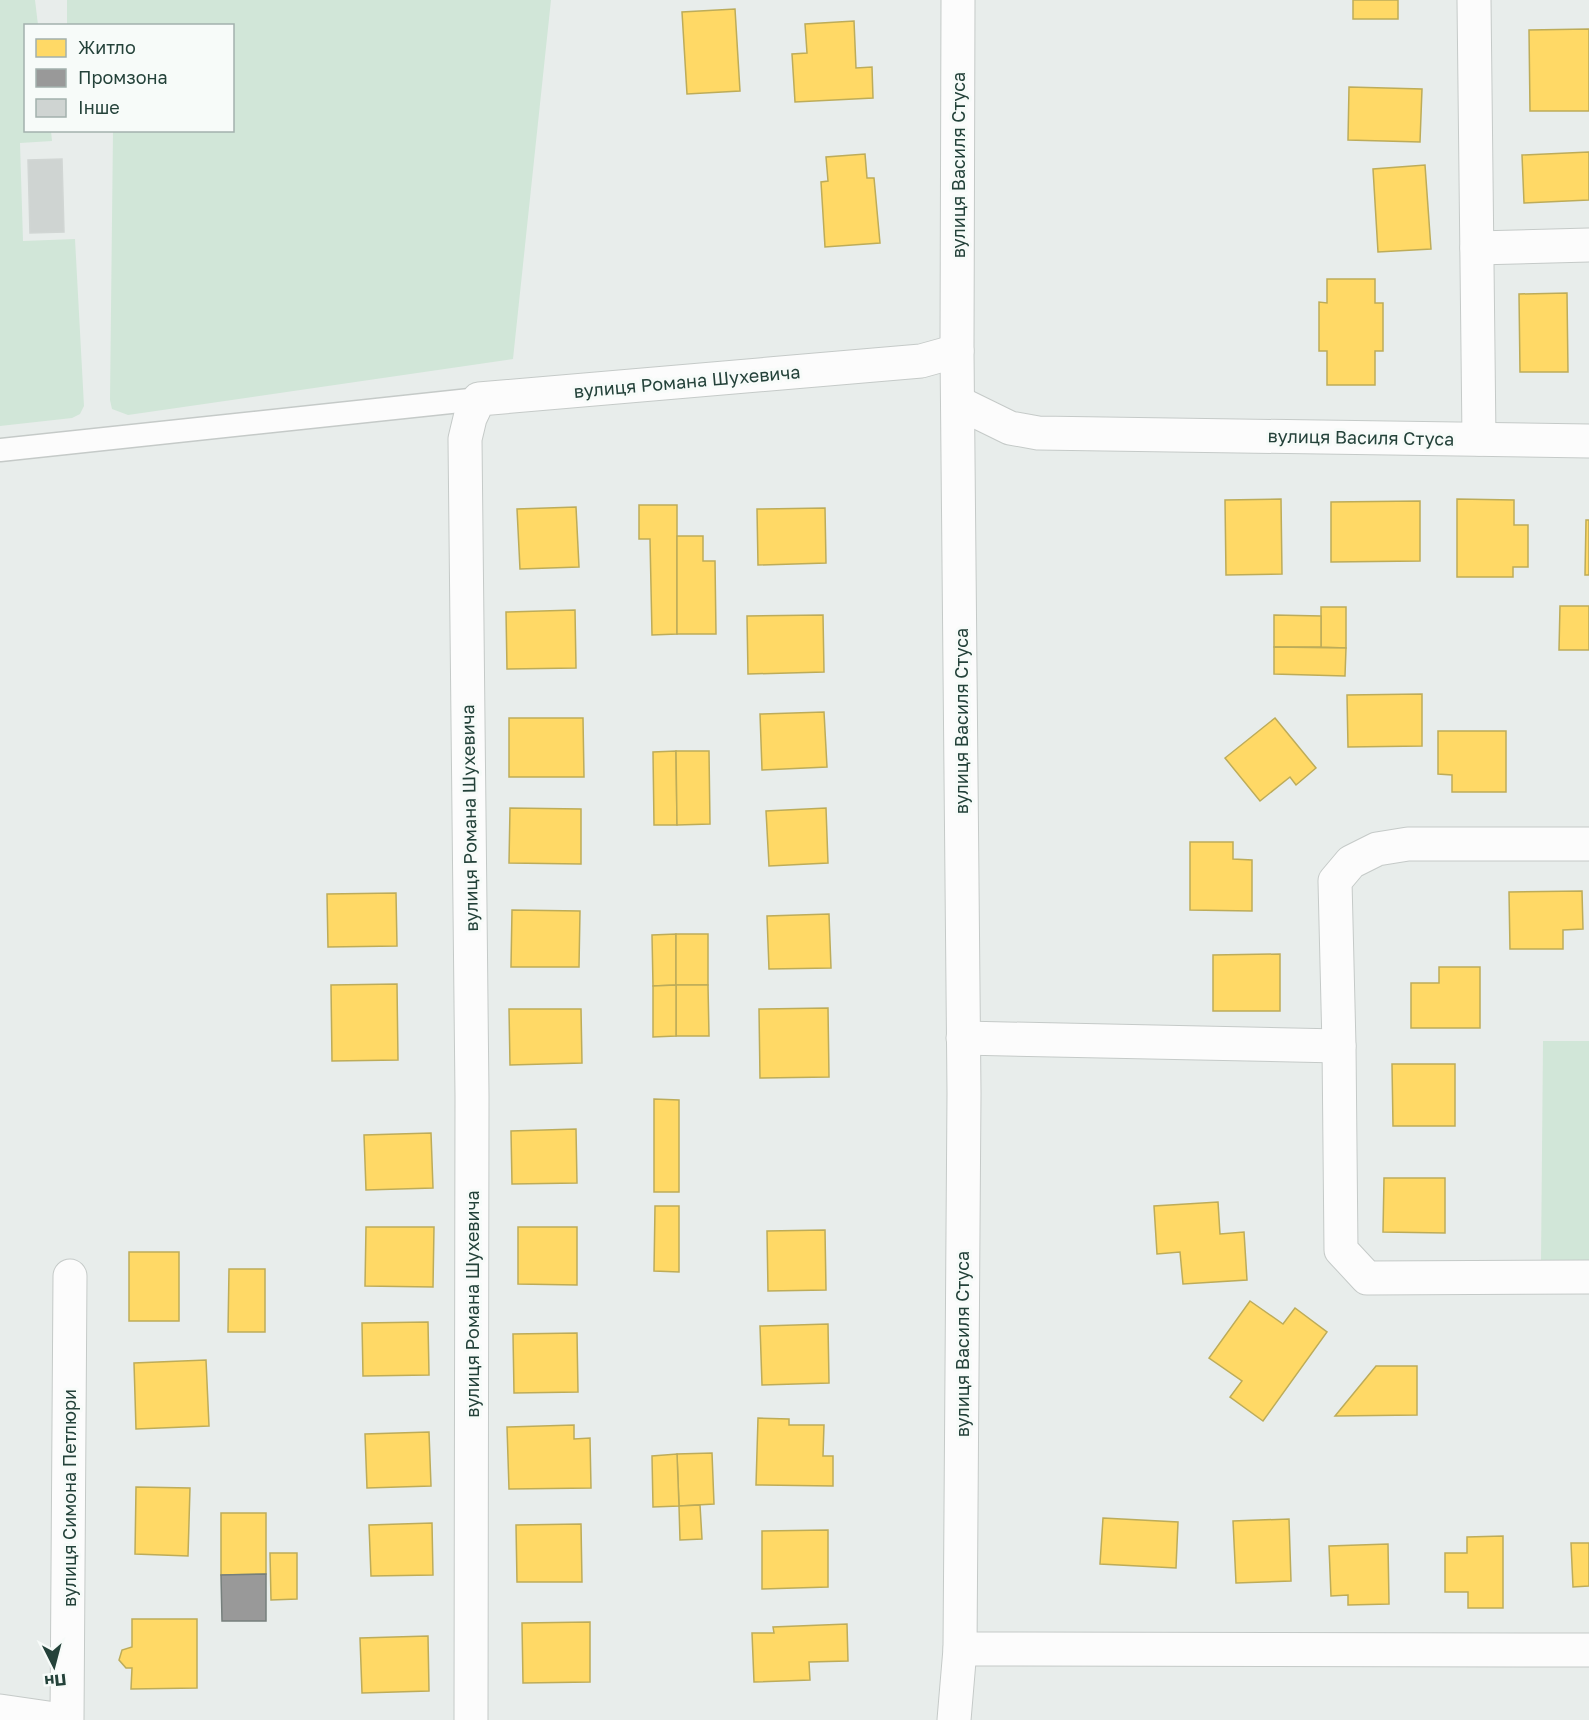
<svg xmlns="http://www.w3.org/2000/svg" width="1589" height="1720" font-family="'Golos Text',sans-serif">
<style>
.green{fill:#d1e6d8}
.homes{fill:#ffd966;stroke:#bdac59;stroke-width:1.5}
.industry{fill:#999;stroke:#767f7c;stroke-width:1.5}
.building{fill:#cfd4d2;stroke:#d1d6d4;stroke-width:1.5}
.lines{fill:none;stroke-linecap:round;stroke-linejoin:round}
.service-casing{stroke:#c5cac8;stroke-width:25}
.minor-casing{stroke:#c5cac8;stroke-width:35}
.service{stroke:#fcfcfc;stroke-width:22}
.minor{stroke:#fcfcfc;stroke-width:33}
.labels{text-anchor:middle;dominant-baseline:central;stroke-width:6;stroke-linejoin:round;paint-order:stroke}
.street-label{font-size:18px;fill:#24423a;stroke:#f7fbf9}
</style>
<rect width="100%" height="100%" fill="#e8edeb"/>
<g class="green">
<polygon points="0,0 35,0 38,25 26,26 26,130 51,131 52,141 20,143 23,241 75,239 84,406 80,414 72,418 0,426"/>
<polygon points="67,0 551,0 513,359 128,415 112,409 110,400 113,131 232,130 232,26 67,25"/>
<polygon points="1543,1041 1589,1041 1589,1261 1541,1261"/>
</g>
<g class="homes">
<rect x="1353" y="0" width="45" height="19"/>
<polygon points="735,9 740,91 687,94 682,12"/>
<polygon points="854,21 856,68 872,67 873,98 795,102 792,54 807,53 805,24"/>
<polygon points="1589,29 1589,111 1530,111 1529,30"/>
<polygon points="1349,87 1422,89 1420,142 1348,140"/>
<polygon points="1589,152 1589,200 1524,203 1522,155"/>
<polygon points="865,154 867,178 874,178 880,243 825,247 821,182 828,181 826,157"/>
<polygon points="1425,165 1431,249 1378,252 1373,169"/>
<polygon points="1327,279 1375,279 1375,303 1383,303 1383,351 1375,351 1375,385 1327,385 1327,351 1319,351 1319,302 1327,303"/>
<polygon points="1567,293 1568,372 1520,372 1519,294"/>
<polygon points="1281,499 1282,574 1226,575 1225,500"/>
<polygon points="1457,499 1514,500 1514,525 1528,525 1528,567 1513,567 1513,577 1457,577"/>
<polygon points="1420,501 1420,561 1331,562 1331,502"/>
<polygon points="639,505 677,505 677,634 652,635 650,539 639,539"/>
<polygon points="576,507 579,567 520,569 517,509"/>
<polygon points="825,508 826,563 758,565 757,509"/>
<polygon points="1586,520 1589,520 1589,575 1585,575"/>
<polygon points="677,536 703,536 703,561 715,561 716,634 677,634"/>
<polygon points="1560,606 1589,606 1589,650 1559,650"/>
<polygon points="1321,607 1346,607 1346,648 1321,647"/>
<polygon points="575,610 576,668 507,669 506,612"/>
<polygon points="823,615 824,672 748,674 747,616"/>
<polygon points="1274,615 1321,616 1321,647 1274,647"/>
<polygon points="1274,647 1346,648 1345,676 1274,674"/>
<polygon points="1422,694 1422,746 1348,747 1347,695"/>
<polygon points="824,712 827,767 762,770 760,714"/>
<polygon points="509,718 583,718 584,777 509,777"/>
<polygon points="1275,718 1316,768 1296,785 1290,777 1260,801 1225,758"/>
<polygon points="1438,731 1506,731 1506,792 1452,792 1452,775 1438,774"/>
<polygon points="676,751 677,825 654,825 653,752"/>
<polygon points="676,751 709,751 710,824 677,825"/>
<polygon points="510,808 581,809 581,864 509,863"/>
<polygon points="826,808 828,863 769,866 766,811"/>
<polygon points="1190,842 1233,842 1233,859 1252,860 1252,911 1190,910"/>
<polygon points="1582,891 1583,929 1563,930 1563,949 1510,949 1509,892"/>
<polygon points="396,893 397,946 328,947 327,894"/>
<polygon points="512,910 580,911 579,967 511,967"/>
<polygon points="829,914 831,968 769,969 767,916"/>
<polygon points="676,934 676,985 653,986 652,935"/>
<rect x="676" y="934" width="32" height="51"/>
<polygon points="1280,954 1280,1011 1213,1011 1213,955"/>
<polygon points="1439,967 1480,967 1480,1028 1411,1028 1411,983 1439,983"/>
<polygon points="397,984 398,1060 332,1061 331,985"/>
<polygon points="676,985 708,985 709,1036 676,1036"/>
<polygon points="676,985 676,1036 653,1037 653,986"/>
<polygon points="828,1008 829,1077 760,1078 759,1009"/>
<polygon points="509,1009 581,1009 582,1063 510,1065"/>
<polygon points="1392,1064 1455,1064 1455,1126 1393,1126"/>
<polygon points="654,1099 679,1100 679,1192 654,1192"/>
<polygon points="576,1129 577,1183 512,1184 511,1131"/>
<polygon points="431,1133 433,1188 366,1190 364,1135"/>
<polygon points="1384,1178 1445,1178 1445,1233 1383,1232"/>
<polygon points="1218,1202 1220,1234 1244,1232 1247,1280 1183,1284 1180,1252 1157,1254 1154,1206"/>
<polygon points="655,1206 679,1206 679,1272 654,1271"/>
<polygon points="366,1227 434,1227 433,1287 365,1286"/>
<polygon points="518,1227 577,1227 577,1285 518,1284"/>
<polygon points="825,1230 826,1290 768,1291 767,1231"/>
<rect x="129" y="1252" width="50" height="69"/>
<polygon points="229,1269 265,1269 265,1332 228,1332"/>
<polygon points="1250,1301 1283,1324 1295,1308 1327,1332 1263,1421 1230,1397 1242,1381 1209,1358"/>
<polygon points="428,1322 429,1375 363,1376 362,1323"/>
<polygon points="828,1324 829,1383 762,1385 760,1326"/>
<polygon points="577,1333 578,1392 514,1393 513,1334"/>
<polygon points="206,1360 209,1426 136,1429 134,1363"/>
<polygon points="1376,1366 1417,1366 1417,1415 1335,1416"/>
<polygon points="758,1418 789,1419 789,1425 824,1425 823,1456 833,1456 833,1486 756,1485"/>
<polygon points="574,1425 574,1439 590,1438 591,1488 509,1489 507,1427"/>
<polygon points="429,1432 431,1486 367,1488 365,1434"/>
<polygon points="712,1453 714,1504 679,1506 677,1454"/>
<polygon points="677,1454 679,1506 653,1507 652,1456"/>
<polygon points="136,1487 190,1488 188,1556 135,1554"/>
<polygon points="700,1505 702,1539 680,1540 679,1506"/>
<polygon points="221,1513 266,1513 266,1574 221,1575"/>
<polygon points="1103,1518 1178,1522 1176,1568 1100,1564"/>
<polygon points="1289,1519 1291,1581 1236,1583 1233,1521"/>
<polygon points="432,1523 433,1575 371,1576 369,1525"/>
<polygon points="581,1524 582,1582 517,1582 516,1525"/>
<polygon points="828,1530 828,1587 762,1589 762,1531"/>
<polygon points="1503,1536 1503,1608 1468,1608 1468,1592 1445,1592 1445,1553 1467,1553 1467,1537"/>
<polygon points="1571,1543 1589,1543 1589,1586 1573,1587"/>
<polygon points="1388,1544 1389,1604 1348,1605 1348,1595 1331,1596 1329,1546"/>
<polygon points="270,1553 297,1553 297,1599 271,1600"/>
<polygon points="132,1619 197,1619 197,1688 131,1689 132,1668 126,1668 119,1660 122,1650 132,1647"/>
<polygon points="590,1622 590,1682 523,1683 522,1623"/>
<polygon points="847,1624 848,1661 809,1662 810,1680 754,1682 752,1633 774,1633 773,1627"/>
<polygon points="428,1636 429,1691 362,1693 360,1638"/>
</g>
<polygon class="industry" points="266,1574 266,1621 222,1621 221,1575"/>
<polygon class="building" points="62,159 64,232 30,233 28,160"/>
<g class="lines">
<defs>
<polyline id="service" points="0,450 479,399"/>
<g id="minor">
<polyline points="1474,0 1479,439"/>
<polyline points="1477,248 1589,245"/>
<polyline points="959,403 1010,428 1038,433 1589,441"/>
<polyline points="1589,844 1408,844 1377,849 1351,862 1335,881 1339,1046 1341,1250 1367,1278 1589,1277"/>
<polyline points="963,1038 1339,1046"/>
<polyline points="960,1649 1589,1650"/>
<polyline points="0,1711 62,1720"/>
<polyline points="67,1720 70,1276"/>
<polyline points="471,1720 472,1096 465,439 470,418 479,399 921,361 957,351"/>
<polyline points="954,1720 960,1649 964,1093 957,351 958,0"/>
</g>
</defs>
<use href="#service" class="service-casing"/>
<use href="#minor" class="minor-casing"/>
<use href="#service" class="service"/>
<use href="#minor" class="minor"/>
</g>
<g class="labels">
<g class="street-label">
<text transform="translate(958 165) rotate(-90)">вулиця Василя Стуса</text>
<text transform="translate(687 381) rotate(-5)">вулиця Романа Шухевича</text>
<text transform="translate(1361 437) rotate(1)">вулиця Василя Стуса</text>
<text transform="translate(961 721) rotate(-90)">вулиця Василя Стуса</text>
<text transform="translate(469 818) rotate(-91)">вулиця Романа Шухевича</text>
<text transform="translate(472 1304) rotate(-90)">вулиця Романа Шухевича</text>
<text transform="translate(962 1344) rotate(-90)">вулиця Василя Стуса</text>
<text transform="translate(69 1498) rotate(-90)">вулиця Симона Петлюри</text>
</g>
</g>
<rect x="24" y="24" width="210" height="108" fill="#f7fbf9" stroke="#a3b1ad" stroke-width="1.5"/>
<rect x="36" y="39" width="30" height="18" fill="#ffd966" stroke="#a3b1ad" stroke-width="1.5"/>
<text x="78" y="54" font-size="18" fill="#24423a">Житло</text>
<rect x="36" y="69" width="30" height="18" fill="#999999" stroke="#a3b1ad" stroke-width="1.5"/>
<text x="78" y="84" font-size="18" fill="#24423a">Промзона</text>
<rect x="36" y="99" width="30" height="18" fill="#cfd4d2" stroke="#a3b1ad" stroke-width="1.5"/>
<text x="78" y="114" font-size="18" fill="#24423a">Інше</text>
<g transform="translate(54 1666) rotate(174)" stroke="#f7fbf9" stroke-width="4.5" paint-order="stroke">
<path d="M0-4.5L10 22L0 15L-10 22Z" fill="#24423a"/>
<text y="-9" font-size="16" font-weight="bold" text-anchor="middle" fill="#24423a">Пн</text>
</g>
</svg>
